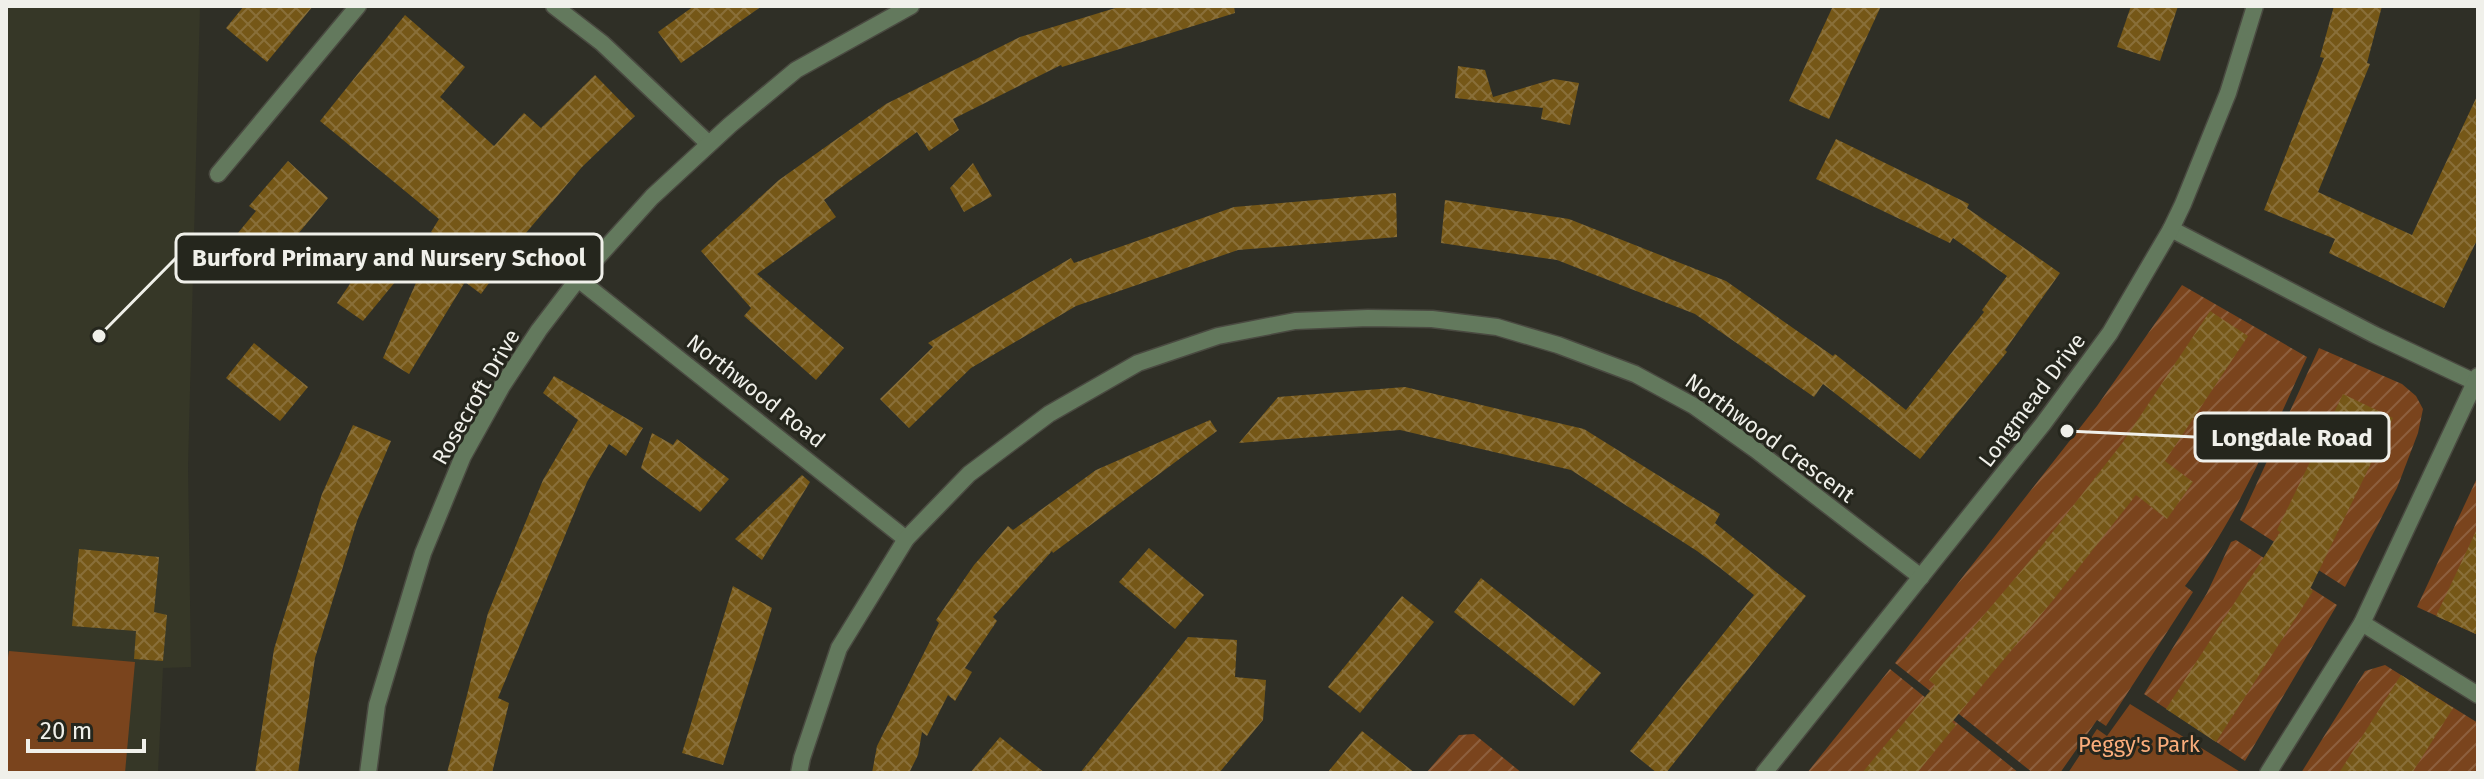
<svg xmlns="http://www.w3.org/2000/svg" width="2484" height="779" font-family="'Fira Sans',sans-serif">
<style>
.built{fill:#363727}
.green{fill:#7a441d}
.garden{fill:url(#garden-furrows)}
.building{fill:url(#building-cross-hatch)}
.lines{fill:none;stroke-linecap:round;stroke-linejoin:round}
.lane-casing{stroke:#4a4a41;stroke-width:19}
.street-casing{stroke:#4a4a41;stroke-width:19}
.lane{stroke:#63795d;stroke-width:16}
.street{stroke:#63795d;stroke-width:16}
.labels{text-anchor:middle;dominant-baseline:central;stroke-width:6;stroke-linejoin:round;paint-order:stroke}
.street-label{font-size:22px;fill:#f0f0ea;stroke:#25261d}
.park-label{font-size:22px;fill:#faad7b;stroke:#25261d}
.leader{fill:none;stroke:#f0f0ea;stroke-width:3}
.callout-dot{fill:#f0f0ea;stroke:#25261d;stroke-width:3}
.callout{fill:#25261d;stroke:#f0f0ea;stroke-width:3}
.callout-label{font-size:24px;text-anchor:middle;font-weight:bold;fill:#f0f0ea}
</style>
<defs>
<pattern id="garden-furrows" width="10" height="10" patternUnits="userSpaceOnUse" patternTransform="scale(2)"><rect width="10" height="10" fill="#7a441d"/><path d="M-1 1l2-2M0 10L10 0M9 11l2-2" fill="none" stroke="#8d5f3e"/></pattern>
<pattern id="building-cross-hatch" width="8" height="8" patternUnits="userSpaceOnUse" patternTransform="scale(2)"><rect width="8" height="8" fill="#755717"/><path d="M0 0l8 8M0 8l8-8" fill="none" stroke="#896f39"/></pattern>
</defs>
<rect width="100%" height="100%" fill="#2f2f26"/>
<polygon class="built" points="6,6 200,6 188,467 191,667 163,668 158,773 6,773"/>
<g class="green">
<polygon points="9,651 135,662 125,773 6,773 6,670"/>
<polygon points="2130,704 2242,773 2068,773 2097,729 2107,736"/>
</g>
<g class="garden">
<path d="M2182 285 2307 357C2271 435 2238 518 2185 586L2193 592 2106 726 2097 720 2060 773H2033L1895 663 2097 406Z"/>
<polygon points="2319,348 2402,384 2416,396 2423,409 2418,433 2397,488 2345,587 2240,520"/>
<polygon points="2478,476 2478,635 2417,607"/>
<polygon points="2236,540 2337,605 2245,761 2144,694 2207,593 2231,542"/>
<polygon points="2385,665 2478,723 2478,773 2301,773 2365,671"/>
<polygon points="1890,669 2019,773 1807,773"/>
<polygon points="1474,734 1522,773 1426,773 1459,735"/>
</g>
<g class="building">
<polygon points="244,6 313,6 267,62 226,28"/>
<polygon points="694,6 762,6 681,63 658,32"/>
<polygon points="1122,6 1234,6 1235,13 1062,67 1061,65 953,119 959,130 929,151 917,132 824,200 836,217 757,274 844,348 816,380 744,316 751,308 701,251 779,180 886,104 1020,37"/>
<polygon points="1833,6 1881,6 1829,119 1789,101"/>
<polygon points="2131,6 2178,6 2160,61 2117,47"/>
<polygon points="2334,6 2382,6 2367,63 2370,64 2318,192 2412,235 2478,94 2478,238 2444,308 2329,253 2335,239 2264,210 2324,58 2320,57"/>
<polygon points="405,15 465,67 440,97 494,146 524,113 541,128 595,75 635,116 582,167 497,267 500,268 481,294 465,282 409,374 383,358 437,235 431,232 439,219 320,121"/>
<polygon points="1458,66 1485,70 1493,97 1554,79 1579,83 1570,125 1541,119 1543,108 1455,98"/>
<polygon points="1836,139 1969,204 1967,208 2060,273 2005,350 2007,352 1920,459 1823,384 1814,397 1695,314 1557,260 1441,243 1445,200 1569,219 1726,281 1833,356 1835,354 1906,410 1984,312 1982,310 2007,276 1953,238 1950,243 1816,179"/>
<polygon points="288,161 328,198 292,241 285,236 254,274 224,250 256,211 249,206"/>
<polygon points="973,163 992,196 964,212 950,188"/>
<polygon points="1396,193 1397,237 1238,250 1076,306 971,368 909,428 880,399 933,347 928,343 1071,258 1074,263 1234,207"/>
<polygon points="377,244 405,270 363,321 337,303"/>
<polygon points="2210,311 2248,336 2165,461 2193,482 2167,519 2136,495 2054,599 1952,722 1956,725 1917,773 1862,773 1935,685 1929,680 2033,557 2123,442"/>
<polygon points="254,343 308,387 280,421 226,378"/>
<polygon points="554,376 643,428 626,456 609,444 587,482 498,698 509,703 492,773 447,773 488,613 543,480 578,420 543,393"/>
<polygon points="1405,387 1584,429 1720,514 1715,523 1806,596 1666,773 1657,773 1630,751 1754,595 1719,567 1697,551 1571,470 1400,430 1239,443 1278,397"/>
<polygon points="2343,394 2393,418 2310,589 2313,591 2216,742 2166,709 2280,532 2277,530"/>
<polygon points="1210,420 1217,431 1053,553 1052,551 993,617 997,621 965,668 972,672 955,701 948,695 927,736 922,732 918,755 909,773 872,773 877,746 939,623 936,620 974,565 1008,526 1013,530 1096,470"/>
<polygon points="353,425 391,441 357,521 315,658 298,773 255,773 274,649 322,494"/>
<polygon points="652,433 673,445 677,439 729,479 700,512 641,468"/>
<polygon points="802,475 810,482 762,560 735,539"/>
<polygon points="2478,527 2478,635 2436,616"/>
<polygon points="1149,548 1204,595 1175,629 1119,582"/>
<polygon points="79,549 159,557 154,612 167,615 163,661 134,659 136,631 72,626"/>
<polygon points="1481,578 1601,673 1574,706 1454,612"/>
<polygon points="733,586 772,608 723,765 682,753"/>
<polygon points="1402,596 1434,622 1360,713 1328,687"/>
<polygon points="1188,637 1237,640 1235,677 1266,680 1263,720 1219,773 1080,773"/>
<polygon points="2401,675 2453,708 2426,751 2412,773 2339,773"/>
<polygon points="1362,731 1415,773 1327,773"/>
<polygon points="1000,737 1045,773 970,773"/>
</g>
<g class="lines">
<defs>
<polyline id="lane" points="2362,623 2478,695"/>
<g id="street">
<polyline points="554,6 602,43 709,144"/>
<polyline points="218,174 358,6"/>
<polyline points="2171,229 2375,335 2475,382"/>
<polyline points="578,279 906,539"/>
<polyline points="368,773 377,705 423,553 463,456 502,386 539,330 578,279 652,197 730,125 796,70 911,6"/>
<polyline points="799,773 802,758 839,648 906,539 969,474 1049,414 1138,363 1218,336 1295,321 1368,318 1432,319 1497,327 1558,345 1635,374 1694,406 1756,450 1921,577"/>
<polyline points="1764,773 2043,424 2110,333 2171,229 2183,204 2228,93 2255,6"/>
<polyline points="2268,773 2362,623 2478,376"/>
</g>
</defs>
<use href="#lane" class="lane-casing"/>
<use href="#street" class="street-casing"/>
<use href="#lane" class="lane"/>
<use href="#street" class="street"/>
</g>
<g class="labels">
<g class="street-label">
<text transform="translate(756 391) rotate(38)">Northwood Road</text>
<text transform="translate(476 397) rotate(-60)">Rosecroft Drive</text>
<text transform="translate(2032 400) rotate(-53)">Longmead Drive</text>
<text transform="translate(1770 438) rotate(36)">Northwood Crescent</text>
</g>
<g class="park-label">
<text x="2139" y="744">Peggy's Park</text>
</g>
</g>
<path class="leader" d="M99 336L176 258M2067 431L2195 437"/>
<g class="callout-dot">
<circle cx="99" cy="336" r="8"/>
<circle cx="2067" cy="431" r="8"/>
</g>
<g class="callout">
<rect x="176" y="234" width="426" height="48" rx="8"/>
<rect x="2195" y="413" width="194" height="48" rx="8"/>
</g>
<g class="callout-label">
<text x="389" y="266">Burford Primary and Nursery School</text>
<text x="2292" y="446">Longdale Road</text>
</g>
<rect width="2484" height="779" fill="none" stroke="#f0f0ea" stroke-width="16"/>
<path d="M28 739v12h116v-12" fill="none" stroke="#f0f0ea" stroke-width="4"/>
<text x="40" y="739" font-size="24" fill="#f0f0ea" stroke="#25261d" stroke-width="6" paint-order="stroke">20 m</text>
</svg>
